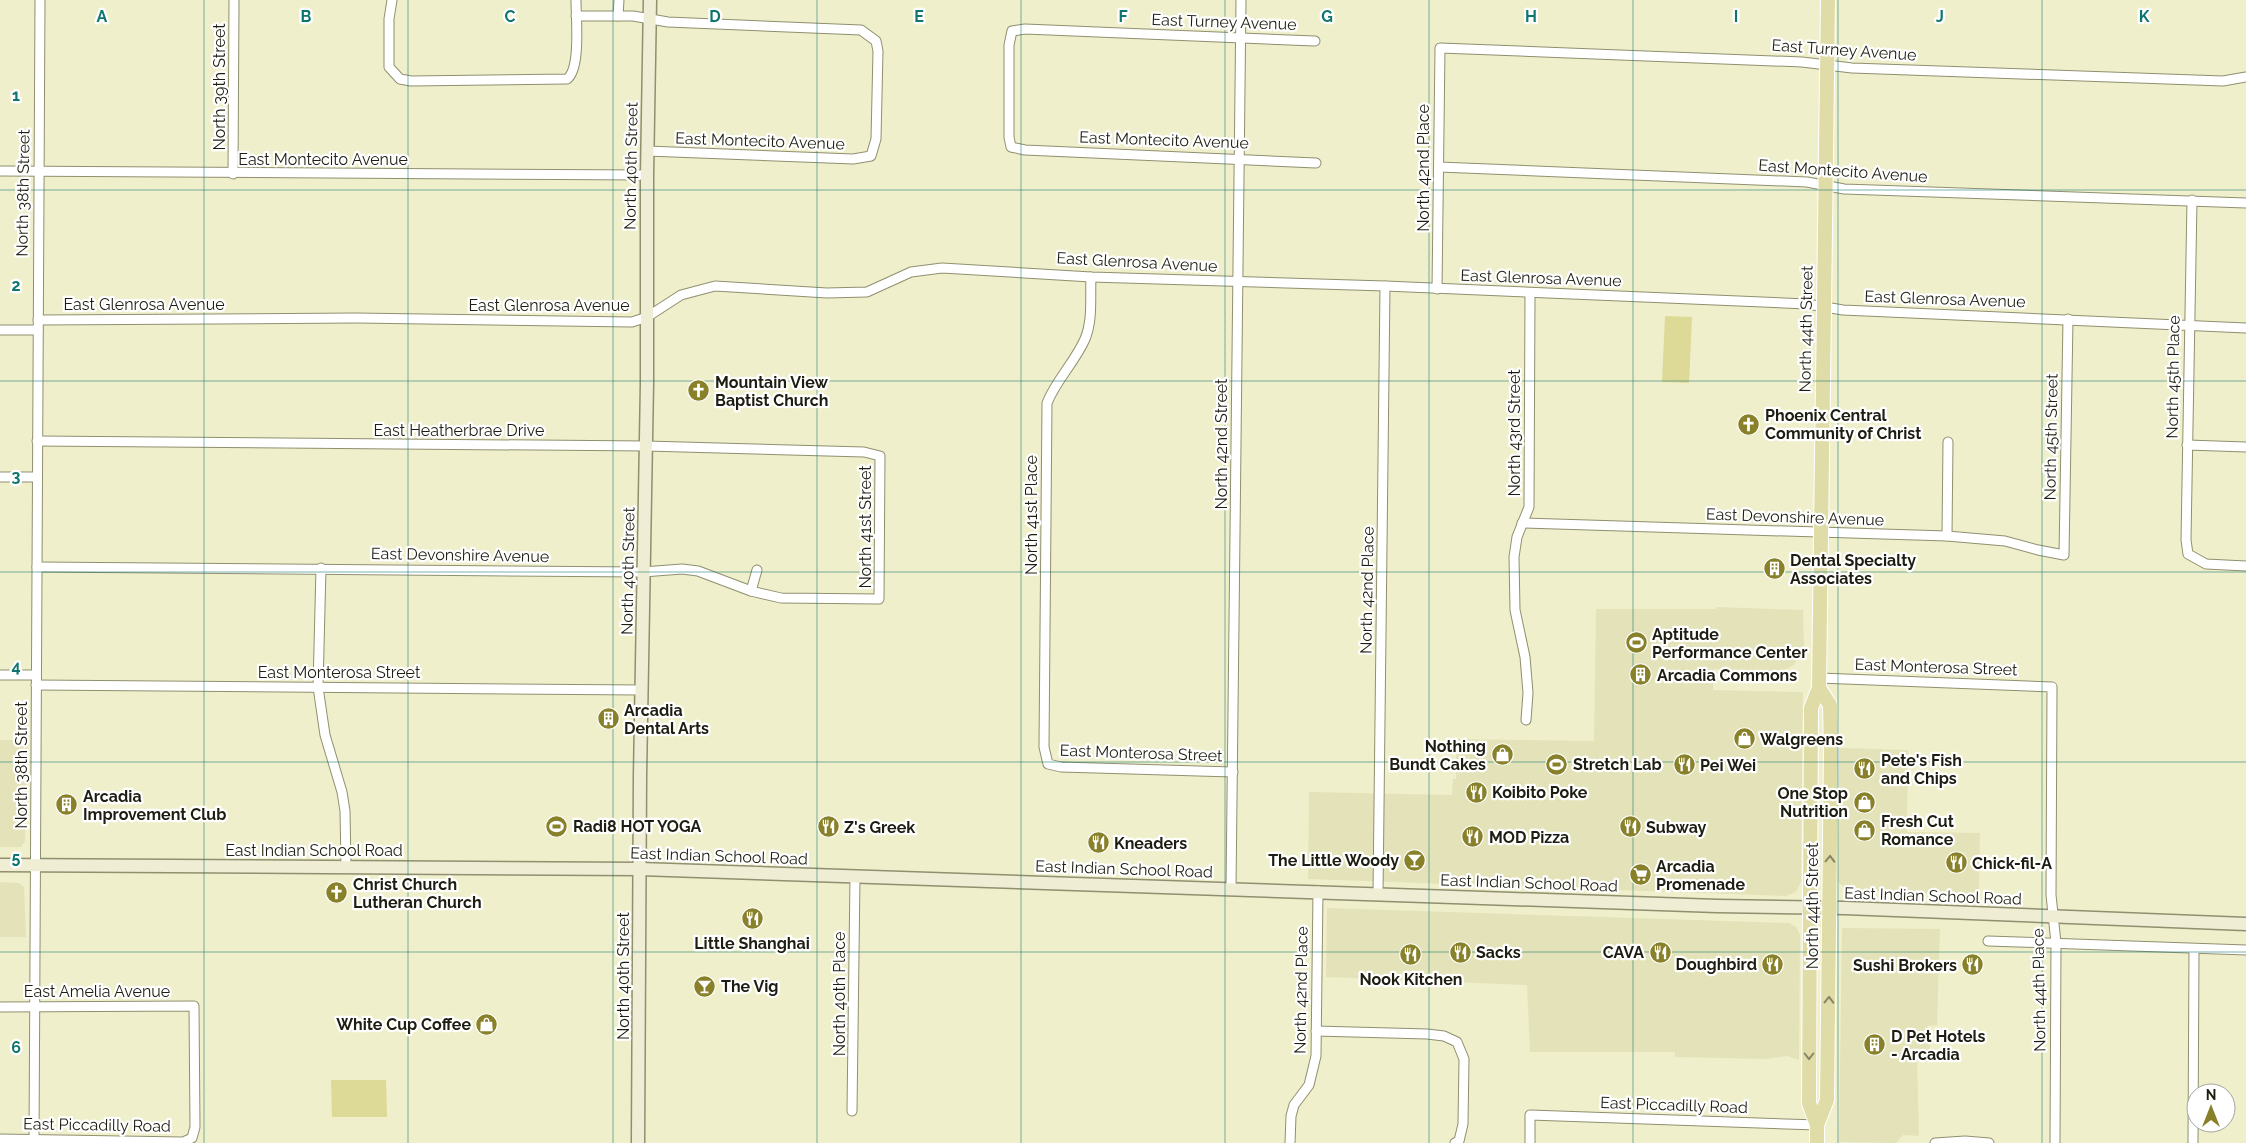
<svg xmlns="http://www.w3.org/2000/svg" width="2246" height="1143" font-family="Raleway,sans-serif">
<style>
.built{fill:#e4e2b8}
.green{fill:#ddd996}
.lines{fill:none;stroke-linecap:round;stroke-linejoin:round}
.street-casing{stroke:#908f6f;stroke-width:11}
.secondary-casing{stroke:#908f6f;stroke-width:15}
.primary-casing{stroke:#fff;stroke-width:16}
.street{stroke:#fff;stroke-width:9}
.secondary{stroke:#efedd3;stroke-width:12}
.primary{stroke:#dfdca7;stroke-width:14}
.oneway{stroke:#888664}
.grid{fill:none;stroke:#0f766e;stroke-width:1;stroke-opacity:0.55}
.labels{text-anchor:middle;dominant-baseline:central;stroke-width:4.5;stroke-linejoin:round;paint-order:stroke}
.street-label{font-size:16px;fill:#1e1d11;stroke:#fff}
.poi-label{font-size:16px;font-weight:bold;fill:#1e1d11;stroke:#fff;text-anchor:start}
.grid-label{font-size:16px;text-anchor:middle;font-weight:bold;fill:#0f766e;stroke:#fff;stroke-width:4.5;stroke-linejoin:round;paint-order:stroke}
</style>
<rect width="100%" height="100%" fill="#f0efcc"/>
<g class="built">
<polygon points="1716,607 1803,610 1804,647 1794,665 1782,671 1714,669 1713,690 1803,692 1801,882 1796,892 1786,896 1308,879 1309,792 1452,795 1453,779 1456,779 1456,739 1594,741 1596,609 1716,609"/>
<polygon points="0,740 28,740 25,841 21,847 0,847"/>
<polygon points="1839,748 1908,750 1907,832 1980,833 1979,895 1849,891 1838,882"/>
<polygon points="0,882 19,883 24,887 26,937 0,937"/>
<polygon points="1327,908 1789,923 1796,927 1800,935 1799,1060 1787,1056 1765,1059 1675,1057 1675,1052 1530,1052 1527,985 1326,977"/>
<polygon points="1842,928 1940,929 1937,1025 1928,1026 1931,1061 1917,1060 1919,1136 1903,1135 1896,1143 1839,1142"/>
</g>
<g class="green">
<polygon points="1665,316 1692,317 1689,383 1662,382"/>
<polygon points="331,1080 386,1080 387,1117 332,1117"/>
</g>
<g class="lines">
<defs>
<g id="street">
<path d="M392 0 389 19V67L400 79 411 81 567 79C581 69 576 18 576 0"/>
<polyline points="576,16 633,16 668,22 861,30 876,41 878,51 876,139 871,156 853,159 647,151"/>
<polyline points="618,16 619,0"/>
<polyline points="1315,41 1025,29 1012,31 1009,45 1009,137 1011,147 1025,150 1316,163"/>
<polyline points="1439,167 1807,182 1844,189 2246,203"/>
<polyline points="0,171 647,175"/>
<polyline points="233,174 234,0"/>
<polyline points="2192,200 2186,540 2188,554 2206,564 2246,566"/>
<path d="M1091 277C1090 297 1093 320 1085 339 1075 362 1056 380 1047 403L1044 747 1048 764 1061 767 1233 772"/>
<polyline points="1437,289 1440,48 1802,62 1852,68 2223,81 2246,77"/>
<polyline points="38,320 356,318 632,322 647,317 681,295 715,286 827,293 867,292 911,272 942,268 1091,277 1385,286 1807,304 1843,310 2246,328"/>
<polyline points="0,330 38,330"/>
<polyline points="2187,445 2246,447"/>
<polyline points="0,477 37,477"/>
<polyline points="1522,523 1947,536 2005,541 2038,550 2064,555 2068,319"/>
<polyline points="1947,536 1948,442"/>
<polyline points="37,567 643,572 682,569 698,571 751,591 781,598 879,599 880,456 864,452 646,446 37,441"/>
<polyline points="321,568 318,687 325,735 342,792 345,811 346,866"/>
<polyline points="751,591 757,570"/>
<polyline points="0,675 36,675"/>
<polyline points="1819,678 2052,687 2051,895 2056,943 2055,1143"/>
<polyline points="36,685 642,690"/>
<polyline points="1526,720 1528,693 1525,657 1515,610 1514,557 1517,537 1529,507 1530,293"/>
<polyline points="1231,889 1241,0"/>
<polyline points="1378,894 1385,286"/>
<polyline points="1988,941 2246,950"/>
<polyline points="0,1007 194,1006 195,1127 192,1138 183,1142 0,1139"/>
<polyline points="1316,1031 1427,1034 1444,1036 1457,1042 1464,1059 1463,1124 1459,1141 1455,1143"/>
<polyline points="852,1111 855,877"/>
<polyline points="34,1143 40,0"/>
<polyline points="1290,1143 1291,1116 1294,1105 1309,1085 1316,1056 1318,891"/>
<polyline points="1530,1143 1530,1115 1817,1125"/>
<polyline points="1935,1143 1965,1141 1989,1143"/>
<polyline points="2193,1143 2194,949"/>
</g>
<g id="secondary">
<polyline points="0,865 640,869 1717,906 1845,908 2246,924"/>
<polyline points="638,1143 640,776 647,383 647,175 650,0"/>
</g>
<g id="primary">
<polyline points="1817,1125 1827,1100 1831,752 1830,705 1819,688"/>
<polyline points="1817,1143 1817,1125 1809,1103 1811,708 1819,688 1828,0"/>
</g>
</defs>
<use href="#street" class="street-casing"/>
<use href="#secondary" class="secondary-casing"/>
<use href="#primary" class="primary-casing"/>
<use href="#street" class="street"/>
<use href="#secondary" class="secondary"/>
<use href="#primary" class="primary"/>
</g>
<defs><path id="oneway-chevron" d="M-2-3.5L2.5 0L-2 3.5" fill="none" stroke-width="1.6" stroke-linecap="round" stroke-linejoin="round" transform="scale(1.25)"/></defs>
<g class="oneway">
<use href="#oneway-chevron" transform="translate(1830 859) rotate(-89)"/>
<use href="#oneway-chevron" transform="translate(1829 1000) rotate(-89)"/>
<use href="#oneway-chevron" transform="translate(1809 1056) rotate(90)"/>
</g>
<path class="grid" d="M204 0V1143M408 0V1143M613 0V1143M817 0V1143M1021 0V1143M1225 0V1143M1429 0V1143M1633 0V1143M1838 0V1143M2042 0V1143M0 190H2246M0 381H2246M0 572H2246M0 762H2246M0 952H2246"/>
<defs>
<symbol id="church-disc" viewBox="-11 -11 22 22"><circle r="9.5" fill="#888129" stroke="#fff"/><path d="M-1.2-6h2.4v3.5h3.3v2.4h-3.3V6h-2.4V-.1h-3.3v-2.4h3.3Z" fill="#fff"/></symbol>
<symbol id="building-disc" viewBox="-11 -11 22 22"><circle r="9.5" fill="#888129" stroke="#fff"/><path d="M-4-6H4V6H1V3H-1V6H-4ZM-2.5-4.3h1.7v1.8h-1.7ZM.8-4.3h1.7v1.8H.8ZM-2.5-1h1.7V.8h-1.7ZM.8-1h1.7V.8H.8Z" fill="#fff"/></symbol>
<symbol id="stadium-disc" viewBox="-11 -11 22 22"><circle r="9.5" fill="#888129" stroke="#fff"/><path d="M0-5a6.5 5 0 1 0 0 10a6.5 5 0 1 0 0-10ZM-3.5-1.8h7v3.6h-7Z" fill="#fff"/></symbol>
<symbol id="shop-disc" viewBox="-11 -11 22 22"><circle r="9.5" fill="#888129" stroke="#fff"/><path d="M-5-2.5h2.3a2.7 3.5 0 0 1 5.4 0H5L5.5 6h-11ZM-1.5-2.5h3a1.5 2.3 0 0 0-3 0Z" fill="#fff"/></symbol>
<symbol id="restaurant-disc" viewBox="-11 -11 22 22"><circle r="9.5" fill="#888129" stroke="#fff"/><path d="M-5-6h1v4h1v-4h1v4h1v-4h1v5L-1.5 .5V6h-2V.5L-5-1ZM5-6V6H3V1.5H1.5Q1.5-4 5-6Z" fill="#fff"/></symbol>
<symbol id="bar-disc" viewBox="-11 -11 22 22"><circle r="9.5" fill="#888129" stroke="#fff"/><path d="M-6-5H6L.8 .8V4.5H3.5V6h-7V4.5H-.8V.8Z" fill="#fff"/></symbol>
<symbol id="supermarket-disc" viewBox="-11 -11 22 22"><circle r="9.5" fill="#888129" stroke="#fff"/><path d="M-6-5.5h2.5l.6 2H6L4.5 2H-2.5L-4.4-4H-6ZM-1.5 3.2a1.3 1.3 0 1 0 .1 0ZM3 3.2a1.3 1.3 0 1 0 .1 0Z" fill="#fff"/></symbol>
</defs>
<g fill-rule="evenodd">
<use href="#church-disc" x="686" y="378" width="25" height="25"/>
<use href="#church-disc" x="1736" y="412" width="25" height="25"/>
<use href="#building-disc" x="1762" y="556" width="25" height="25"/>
<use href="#stadium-disc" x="1624" y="630" width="25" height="25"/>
<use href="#building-disc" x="1628" y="662" width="25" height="25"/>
<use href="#building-disc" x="596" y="706" width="25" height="25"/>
<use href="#shop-disc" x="1732" y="726" width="25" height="25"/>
<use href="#shop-disc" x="1490" y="742" width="25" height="25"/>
<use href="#stadium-disc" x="1544" y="752" width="25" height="25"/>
<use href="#restaurant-disc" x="1672" y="752" width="25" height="25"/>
<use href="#restaurant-disc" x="1852" y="756" width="25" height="25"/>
<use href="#restaurant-disc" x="1464" y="780" width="25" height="25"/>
<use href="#shop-disc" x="1852" y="790" width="25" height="25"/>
<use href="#building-disc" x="54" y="792" width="25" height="25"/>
<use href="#stadium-disc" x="544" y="814" width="25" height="25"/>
<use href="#restaurant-disc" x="816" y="814" width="25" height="25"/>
<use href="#restaurant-disc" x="1618" y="814" width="25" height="25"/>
<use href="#shop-disc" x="1852" y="818" width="25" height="25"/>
<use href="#restaurant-disc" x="1460" y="824" width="25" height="25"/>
<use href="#restaurant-disc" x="1086" y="830" width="25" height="25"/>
<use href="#bar-disc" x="1402" y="848" width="25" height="25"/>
<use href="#restaurant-disc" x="1944" y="850" width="25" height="25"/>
<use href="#supermarket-disc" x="1628" y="862" width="25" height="25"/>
<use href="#church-disc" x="324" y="880" width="25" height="25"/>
<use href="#restaurant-disc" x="740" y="906" width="25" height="25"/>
<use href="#restaurant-disc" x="1448" y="940" width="25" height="25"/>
<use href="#restaurant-disc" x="1648" y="940" width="25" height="25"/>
<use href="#restaurant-disc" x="1398" y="942" width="25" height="25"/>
<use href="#restaurant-disc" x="1760" y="952" width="25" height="25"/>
<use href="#restaurant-disc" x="1960" y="952" width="25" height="25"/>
<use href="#bar-disc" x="692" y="974" width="25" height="25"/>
<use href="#shop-disc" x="474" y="1012" width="25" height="25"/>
<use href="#building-disc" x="1862" y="1032" width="25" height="25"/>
</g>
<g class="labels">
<g class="street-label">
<text transform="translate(1224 22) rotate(2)">East Turney Avenue</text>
<text transform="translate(1844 50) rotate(4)">East Turney Avenue</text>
<text transform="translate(219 87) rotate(-90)">North 39th Street</text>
<text transform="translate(1164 140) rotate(2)">East Montecito Avenue</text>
<text transform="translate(760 141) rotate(2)">East Montecito Avenue</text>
<text x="323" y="159">East Montecito Avenue</text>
<text transform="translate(631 166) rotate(-89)">North 40th Street</text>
<text transform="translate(1423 168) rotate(-90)">North 42nd Place</text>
<text transform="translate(1843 171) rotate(4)">East Montecito Avenue</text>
<text transform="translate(23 193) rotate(-89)">North 38th Street</text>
<text transform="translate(1137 262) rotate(3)">East Glenrosa Avenue</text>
<text transform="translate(1541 278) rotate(2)">East Glenrosa Avenue</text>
<text transform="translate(1945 299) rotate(2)">East Glenrosa Avenue</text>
<text x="144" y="304">East Glenrosa Avenue</text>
<text x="549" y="305">East Glenrosa Avenue</text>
<text transform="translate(1806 329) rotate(-89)">North 44th Street</text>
<text transform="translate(2173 377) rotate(-89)">North 45th Place</text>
<text x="459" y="430">East Heatherbrae Drive</text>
<text transform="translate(1514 433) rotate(-90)">North 43rd Street</text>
<text transform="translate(2051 437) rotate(-89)">North 45th Street</text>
<text transform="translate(1221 444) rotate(-90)">North 42nd Street</text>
<text transform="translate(1031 515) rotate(-90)">North 41st Place</text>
<text transform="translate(1795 517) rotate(2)">East Devonshire Avenue</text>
<text transform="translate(865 527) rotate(-90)">North 41st Street</text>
<text transform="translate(460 555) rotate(1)">East Devonshire Avenue</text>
<text transform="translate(628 571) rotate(-89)">North 40th Street</text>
<text transform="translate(1367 590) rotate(-89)">North 42nd Place</text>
<text transform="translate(1936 667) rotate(2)">East Monterosa Street</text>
<text x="339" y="672">East Monterosa Street</text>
<text transform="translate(1141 753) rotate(2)">East Monterosa Street</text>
<text transform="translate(21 765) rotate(-90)">North 38th Street</text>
<text x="314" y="850">East Indian School Road</text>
<text transform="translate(719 856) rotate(2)">East Indian School Road</text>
<text transform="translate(1124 869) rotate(2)">East Indian School Road</text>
<text transform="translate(1529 883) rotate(2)">East Indian School Road</text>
<text transform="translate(1933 896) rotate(2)">East Indian School Road</text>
<text transform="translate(1812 906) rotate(-90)">North 44th Street</text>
<text transform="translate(623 976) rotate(-90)">North 40th Street</text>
<text transform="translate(1301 990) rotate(-89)">North 42nd Place</text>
<text transform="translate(2039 990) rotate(-91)">North 44th Place</text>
<text x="97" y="991">East Amelia Avenue</text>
<text transform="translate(839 994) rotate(-90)">North 40th Place</text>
<text transform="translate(1674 1105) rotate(2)">East Piccadilly Road</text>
<text transform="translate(97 1125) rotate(1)">East Piccadilly Road</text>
</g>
<g class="poi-label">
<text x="715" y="382">Mountain View<tspan x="715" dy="18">Baptist Church</tspan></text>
<text x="1765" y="415">Phoenix Central<tspan x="1765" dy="18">Community of Christ</tspan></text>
<text x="1790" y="560">Dental Specialty<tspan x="1790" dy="18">Associates</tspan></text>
<text x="1652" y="634">Aptitude<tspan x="1652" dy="18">Performance Center</tspan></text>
<text x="1657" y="675">Arcadia Commons</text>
<text x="624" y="710">Arcadia<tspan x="624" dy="18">Dental Arts</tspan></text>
<text x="1760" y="739">Walgreens</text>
<text x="1486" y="746" text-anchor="end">Nothing<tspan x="1486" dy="18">Bundt Cakes</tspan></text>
<text x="1881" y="760">Pete's Fish<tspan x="1881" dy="18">and Chips</tspan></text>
<text x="1573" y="764">Stretch Lab</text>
<text x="1700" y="765">Pei Wei</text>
<text x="1492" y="792">Koibito Poke</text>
<text x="1848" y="793" text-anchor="end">One Stop<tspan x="1848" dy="18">Nutrition</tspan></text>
<text x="83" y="796">Arcadia<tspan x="83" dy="18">Improvement Club</tspan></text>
<text x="1881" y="821">Fresh Cut<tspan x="1881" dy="18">Romance</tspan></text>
<text x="573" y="826">Radi8 HOT YOGA</text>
<text x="844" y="827">Z's Greek</text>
<text x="1646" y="827">Subway</text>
<text x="1489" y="837">MOD Pizza</text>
<text x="1114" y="843">Kneaders</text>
<text x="1399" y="860" text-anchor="end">The Little Woody</text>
<text x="1972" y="863">Chick-fil-A</text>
<text x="1656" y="866">Arcadia<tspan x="1656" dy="18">Promenade</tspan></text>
<text x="353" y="884">Christ Church<tspan x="353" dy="18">Lutheran Church</tspan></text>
<text x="752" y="943" text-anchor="middle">Little Shanghai</text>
<text x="1476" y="952">Sacks</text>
<text x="1644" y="952" text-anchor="end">CAVA</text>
<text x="1757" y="964" text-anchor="end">Doughbird</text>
<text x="1957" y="965" text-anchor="end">Sushi Brokers</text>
<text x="1411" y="979" text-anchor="middle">Nook Kitchen</text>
<text x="721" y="986">The Vig</text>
<text x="471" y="1024" text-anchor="end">White Cup Coffee</text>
<text x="1891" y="1036">D Pet Hotels<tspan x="1891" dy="18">- Arcadia</tspan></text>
</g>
</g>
<g class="grid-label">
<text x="102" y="22">A</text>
<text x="306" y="22">B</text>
<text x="510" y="22">C</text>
<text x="715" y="22">D</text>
<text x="919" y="22">E</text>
<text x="1123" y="22">F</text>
<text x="1327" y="22">G</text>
<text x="1531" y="22">H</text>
<text x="1736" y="22">I</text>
<text x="1940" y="22">J</text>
<text x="2144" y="22">K</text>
<text x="16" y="101">1</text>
<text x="16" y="291">2</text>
<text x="16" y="482">3</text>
<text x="16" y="672">4</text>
<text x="16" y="863">5</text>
<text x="16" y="1053">6</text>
</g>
<g transform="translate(2211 1108)"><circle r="24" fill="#ffffff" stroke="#a5a5a0"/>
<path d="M0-4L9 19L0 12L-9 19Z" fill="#888129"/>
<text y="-8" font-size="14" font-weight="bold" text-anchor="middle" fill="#1e1d11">N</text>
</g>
</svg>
